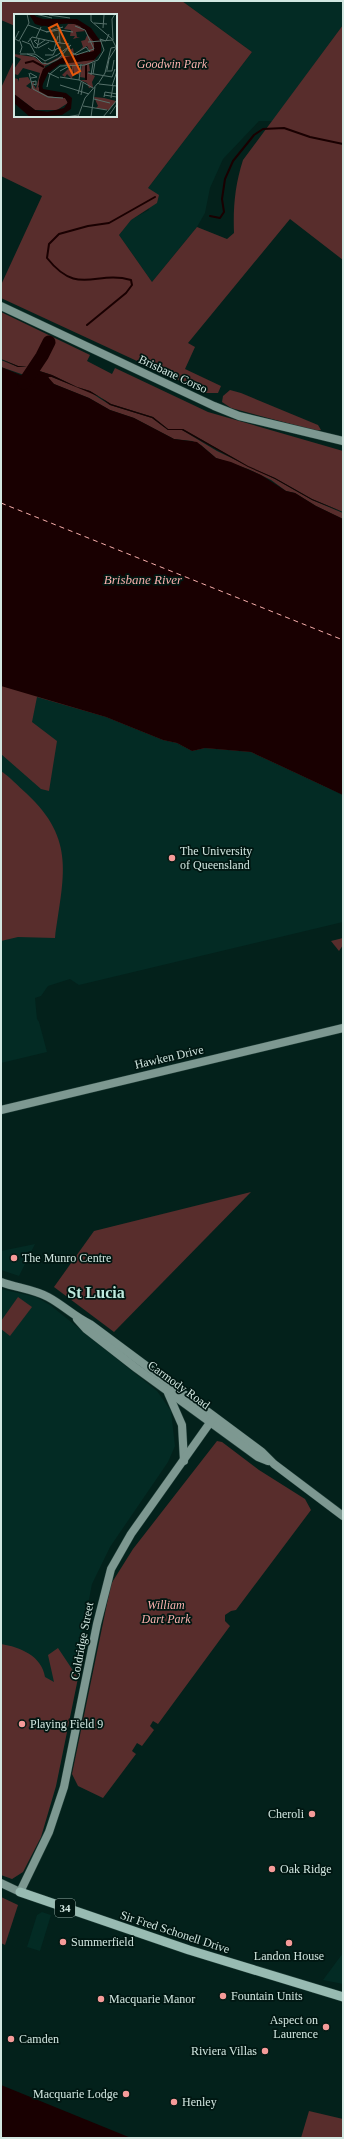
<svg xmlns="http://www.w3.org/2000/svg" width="344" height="2139" font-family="'Times New Roman',serif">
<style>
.built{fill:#032b24}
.green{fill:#582d2c}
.water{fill:#190001}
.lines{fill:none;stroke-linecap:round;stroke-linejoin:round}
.stream{stroke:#190001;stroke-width:2}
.river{stroke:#190001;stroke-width:13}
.ferry{stroke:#f6aeab;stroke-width:1;stroke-dasharray:5 4;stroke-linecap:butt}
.secondary-casing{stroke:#203d37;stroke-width:9}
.primary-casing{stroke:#203d37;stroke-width:10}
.secondary{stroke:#7d9891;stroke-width:8}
.primary{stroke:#98bbb2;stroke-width:9}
.poi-dot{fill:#f59b99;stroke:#001712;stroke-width:1.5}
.labels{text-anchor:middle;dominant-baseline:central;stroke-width:3.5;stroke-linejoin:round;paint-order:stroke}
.shield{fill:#001712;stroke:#93a9a3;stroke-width:1}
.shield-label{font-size:11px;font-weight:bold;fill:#d2e7e1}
.park-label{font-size:12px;font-style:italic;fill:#fab1ae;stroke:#001712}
.street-label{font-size:12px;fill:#d2e7e1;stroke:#001712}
.poi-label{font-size:12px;fill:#d2e7e1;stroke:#001712;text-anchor:start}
.water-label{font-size:13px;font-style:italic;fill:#f6aeab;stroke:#001712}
.district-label{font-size:16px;font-weight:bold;fill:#c0ebdf;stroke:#001712}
.inset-river{fill:none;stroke:#190001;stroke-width:2}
.inset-road{fill:none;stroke:#56706a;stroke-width:1}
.view{fill:#e8590c;fill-opacity:0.15;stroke:#e8590c;stroke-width:2}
.inset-edge{fill:none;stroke:#d2e7e1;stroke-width:2}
</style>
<rect width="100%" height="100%" fill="#03211b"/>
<g class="built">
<polygon points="182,1 343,1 343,25 273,121 259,121 223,159 210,188 205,213 197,227 152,282 119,235 130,220 149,210 148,188 252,52"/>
<polygon points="1,686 106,717 163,740 177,743 192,751 205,748 251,752 343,795 343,922 79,985 70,979 48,986 41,996 35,998 37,1019 39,1022 47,1052 1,1063"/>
<polygon points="35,1244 19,1276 1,1270 1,1251"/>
<polygon points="1,1289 36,1297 50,1305 157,1391 171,1411 175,1446 168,1462 110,1547 92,1584 75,1672 78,1678 56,1786 41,1837 23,1872 12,1879 1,1875"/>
<polygon points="42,1912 51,1915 40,1951 27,1947 37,1915"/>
<polygon points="343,1953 343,1984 323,1980"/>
</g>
<g class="green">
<path d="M1 1H182L252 52 148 188 159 195 157 203 131 220 119 235 152 282 197 227 227 239 234 233C233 207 235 185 243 160L343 25V260L290 219 188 343 195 347 185 369 221 386 218 393H206L1 298V285L42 196 1 176V88L15 58V116H116V15H15V26L1 20Z"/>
<polygon points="1,312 90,355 87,361 112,374 115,368 208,412 343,451 343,512 312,499 275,478 248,466 183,429 168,429 153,417 111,404 90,391 77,387 52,375 27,367 18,366 1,359"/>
<polygon points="1,360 18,367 28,367 27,376 1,367"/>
<polygon points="49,376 90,392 110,405 152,418 168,430 182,430 217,451 275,479 312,500 343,513 343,519 316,506 295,493 286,491 271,480 248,469 216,458 201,445 192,441 174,439 134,418 110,410 89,398 54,384 48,380"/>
<polygon points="230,390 241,393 318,425 321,430 317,431 231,408 222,402 223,396"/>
<polygon points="1,664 227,738 343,795 251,752 205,748 192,751 177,743 163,740 106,717 37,697 32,722 57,741 49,791 41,789 1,754"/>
<path d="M1 771C10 777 18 786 26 793 77 840 63 877 55 938L18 937 1 941Z"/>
<polygon points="343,938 343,945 339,951 331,941"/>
<polygon points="251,1192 114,1332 54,1287 94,1231"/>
<polygon points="18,1297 32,1307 10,1336 1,1329 1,1321"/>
<polygon points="217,1441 222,1442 259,1470 305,1499 311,1510 236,1610 231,1611 225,1615 225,1621 230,1626 158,1724 153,1721 150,1726 154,1730 142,1746 137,1743 132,1751 136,1754 103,1798 78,1786 72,1774 111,1584 133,1549"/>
<path d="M1 1644C20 1647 42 1656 45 1677L54 1682 48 1655 58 1648 78 1678 56 1786 41 1837 23 1872 12 1879 1 1875Z"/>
<polygon points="1,1897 18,1905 5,1945 1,1943"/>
<polygon points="309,2111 343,2119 343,2138 301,2138"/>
</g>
<g class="water">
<polygon points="1,359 18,366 27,367 52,375 77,387 90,391 111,404 153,417 168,429 183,429 248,466 275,478 312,499 343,512 312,500 275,479 248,467 182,430 168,430 152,418 110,405 100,397 52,377 48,377 54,384 89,398 110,410 134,418 174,439 197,442 216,458 231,462 261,475 286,491 295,493 316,506 343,519 343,795 251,752 205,748 192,751 177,743 163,740 106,717 1,686 1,367 23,376 27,376 28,367 18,367"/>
<polygon points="1,2085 131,2138 1,2138"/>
</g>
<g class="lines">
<g class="stream">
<polyline points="210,216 220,218 224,212 222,199 225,179 233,161 254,135 263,129 284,128 310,137 343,144"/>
<path d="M87 325 126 293 132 285 131 280C95 270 78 297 47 258L49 244 59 234 88 226 109 223 155 197"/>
</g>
<polyline class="river" points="24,383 42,356 49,342"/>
<polyline class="ferry" points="1,503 343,640"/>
<defs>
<g id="secondary">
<polyline points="1,306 214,406 239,416 343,441"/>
<polyline points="1,1110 343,1028"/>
<path d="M1 1282C17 1288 33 1289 48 1297 63 1305 75 1317 90 1324L262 1452 274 1464 343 1516"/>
<polyline points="77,1319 86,1329 136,1368 258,1457 268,1461"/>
<polyline points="168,1393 182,1425 184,1461"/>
<polyline points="1,1883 20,1892 49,1832 64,1787 97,1624 111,1569 131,1534 214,1417"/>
</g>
<polyline id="primary" points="20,1892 189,1950 343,1997"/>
</defs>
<use href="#secondary" class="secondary-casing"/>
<use href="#primary" class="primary-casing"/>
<use href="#secondary" class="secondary"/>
<use href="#primary" class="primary"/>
</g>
<g class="poi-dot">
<circle cx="172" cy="858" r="4"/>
<circle cx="14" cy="1258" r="4"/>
<circle cx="22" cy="1724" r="4"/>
<circle cx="312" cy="1814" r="4"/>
<circle cx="272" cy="1869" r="4"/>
<circle cx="63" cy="1942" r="4"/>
<circle cx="289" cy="1943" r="4"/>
<circle cx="223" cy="1996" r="4"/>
<circle cx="101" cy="1999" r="4"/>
<circle cx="326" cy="2027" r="4"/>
<circle cx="11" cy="2039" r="4"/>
<circle cx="265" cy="2051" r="4"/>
<circle cx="126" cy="2094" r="4"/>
<circle cx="174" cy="2102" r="4"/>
</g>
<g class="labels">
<rect class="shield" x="55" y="1899" width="20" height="18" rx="3"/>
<g class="shield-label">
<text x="65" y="1908">34</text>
</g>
<g class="park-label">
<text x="172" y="64">Goodwin Park</text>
<text x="166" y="1605">William<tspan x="166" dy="14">Dart Park</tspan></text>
</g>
<g class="street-label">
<text transform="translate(173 374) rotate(25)">Brisbane Corso</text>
<text transform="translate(169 1057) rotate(-13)">Hawken Drive</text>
<text transform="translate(179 1385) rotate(36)">Carmody Road</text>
<text transform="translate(82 1641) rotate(-79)">Coldridge Street</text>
<text transform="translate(175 1932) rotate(18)">Sir Fred Schonell Drive</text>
</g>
<g class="poi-label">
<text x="180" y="851">The University<tspan x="180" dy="14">of Queensland</tspan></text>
<text x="22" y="1258">The Munro Centre</text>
<text x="30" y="1724">Playing Field 9</text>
<text x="304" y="1814" text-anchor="end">Cheroli</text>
<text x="280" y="1869">Oak Ridge</text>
<text x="71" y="1942">Summerfield</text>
<text x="289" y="1956" text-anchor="middle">Landon House</text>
<text x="231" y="1996">Fountain Units</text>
<text x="109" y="1999">Macquarie Manor</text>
<text x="318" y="2020" text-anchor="end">Aspect on<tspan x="318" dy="14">Laurence</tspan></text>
<text x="19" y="2039">Camden</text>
<text x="257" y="2051" text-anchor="end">Riviera Villas</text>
<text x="118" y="2094" text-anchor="end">Macquarie Lodge</text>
<text x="182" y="2102">Henley</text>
</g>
<g class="water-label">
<text x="143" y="579">Brisbane River</text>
</g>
<g class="district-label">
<text x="96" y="1292">St Lucia</text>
</g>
</g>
<g transform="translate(14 14)">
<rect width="103" height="103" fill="#03211b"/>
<path d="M54 10H62L72 16 78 24 82 36 77 40 53 44H48L31 52 24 73 40 83 51 84 54 89 43 96H21L0 80V64L4 65 5 68V64L14 63 17 68 12 72 17 75 18 69 21 67 19 70 22 75 26 59 9 54 4 61 0 60V55L7 45 0 42V40L20 43 30 50 31 47 32 50 47 42H58L55 37 59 34 60 41 76 38 73 32 65 37 69 33 67 27 71 26 74 19 72 17 62 18 63 23H66L59 25 61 22H56L57 16 50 15ZM82 45 75 50 76 57 73 58 81 62 78 68 79 73 75 74 73 69 66 66H71L72 64 66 63 68 51 70 50H63L66 61 60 59V53L58 65 53 60 51 63 48 61 54 55H58V52L49 50ZM80 83 90 84 102 87 95 96 82 94 84 92Z" fill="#582d2c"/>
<path d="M15 0 29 5H63L77 14 87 28V38L80 46 46 50 34 59 28 72 29 75 52 79 58 84 57 95 48 101 16 103 0 89V80L21 96 33 98 50 94 54 88 51 84 34 82 25 77V66L29 55 48 44 80 37V28L66 12 57 9 28 12 21 10Z" fill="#190001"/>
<path class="inset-river" d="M25 8 35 12 37 6 40 8M11 49 19 47 30 53M72 66V51M0 84 20 98 37 99 51 96 55 89 52 82 33 79 27 75 29 60 39 50 73 44 82 40 84 36 80 21 65 9 24 7 18 0"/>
<path class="inset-road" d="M21 0 38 4M77 0V7L98 25 103 35M35 1 56 4M80 9 93 10M14 11 33 18 45 16 46 29 55 30M89 14 90 1M45 16 59 18M32 18 49 13M16 24 20 33 23 34 25 25M22 24 27 13M23 26 20 27 24 31 31 26M99 26 98 5 101 0M5 27 1 25 5 17M5 27 15 9 13 0M6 27 8 33 6 39M8 27 16 30 21 39M14 28 18 23 46 29M74 28 99 26M24 34 35 28M34 34 38 37 47 33M40 36 44 22M54 36 62 41 80 35 71 16 61 12M6 40H21M13 40 22 43 28 49 34 50 44 45 57 31M21 40 31 47 43 41M31 41H39L42 35M59 41 72 33 76 38M42 42 57 31M93 56 95 45 102 34M46 57 57 51M92 57H98L100 46M15 59 19 75 34 83 49 84M16 59 23 63 17 64M34 59 45 64M74 59 98 63 101 55M36 60 46 52 71 51 84 46 90 36 86 25 92 27 95 20M79 60 81 48M77 61 79 49M46 63 65 66 79 74M65 66 67 50M17 68 22 67V71L19 70M84 70 91 59 97 34 102 33M85 70 103 72M46 71 75 80M98 72 103 57M33 73 36 60M64 80 67 68M67 81 69 69M90 81 103 83M90 83 91 78 103 80M97 84 99 72M80 85 96 89M69 92 93 96M96 100 103 90M52 103 64 101M64 103 71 84 84 69M77 103 81 73M89 103 103 86"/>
<path class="view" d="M43 10 66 57 59 61 35 14Z"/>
<rect width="103" height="103" class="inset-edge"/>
</g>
<rect width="344" height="2139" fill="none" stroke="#d2e7e1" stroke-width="4"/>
</svg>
